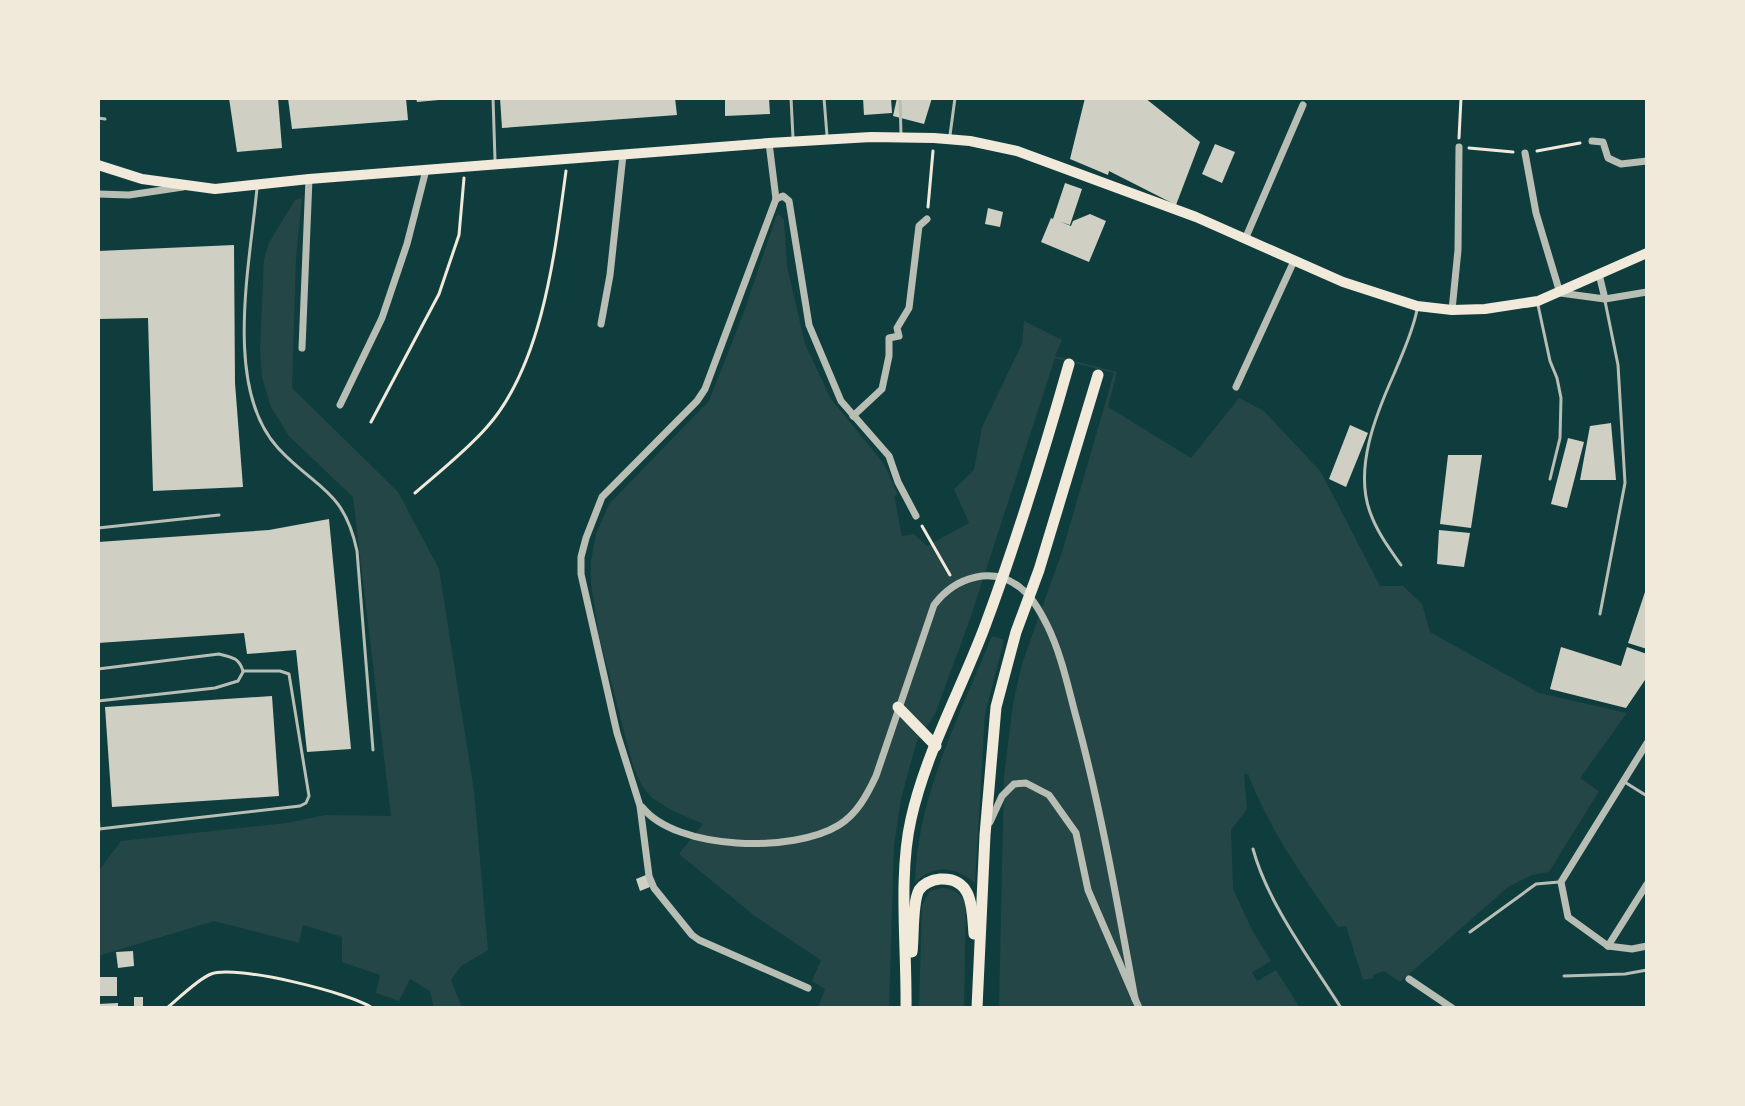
<svg xmlns="http://www.w3.org/2000/svg" width="1745" height="1106" font-family="'Archivo Narrow',sans-serif">
<style>
.green{fill:#244646}
.building{fill:#cfcfc3}
.lines{fill:none;stroke-linecap:round;stroke-linejoin:round}
.path{stroke:#f1e9da;stroke-width:3}
.service{stroke:#b8beb3;stroke-width:3}
.minor{stroke:#b8beb3;stroke-width:7}
.secondary{stroke:#f1e9da;stroke-width:10}
.primary{stroke:#f1e9da;stroke-width:11}
</style>
<rect width="100%" height="100%" fill="#0f3d3e"/>
<g class="green">
<polygon points="302,198 296,258 292,388 398,492 439,569 474,791 488,950 461,966 451,980 462,1008 434,1008 430,991 410,979 399,1001 376,993 380,975 342,962 342,937 303,925 299,943 214,921 98,956 98,872 121,841 287,823 325,815 391,816 353,497 289,436 271,407 262,377 260,349 264,259 269,243 295,200"/>
<path d="M779 214 784 220 787 266 805 344 831 399 884 464 898 495 894 496 902 536 914 534 927 546 969 523 954 489 974 470 982 427 1022 344 1024 321 1062 340 1055 356 1117 372 1108 407 1191 458 1239 398 1264 411 1321 472 1380 586H1403L1422 604 1430 632 1539 693 1627 713 1580 778 1599 791 1549 872 1532 875 1508 887 1400 982 1384 971 1373 975V978L1363 980 1346 926 1338 927C1303 877 1270 831 1248 774H1244L1247 809 1231 830 1233 889 1252 930 1271 961 1252 972 1257 981 1276 970 1300 1008H999L1004 776 1013 704 1022 664 1063 549 1114 373 1055 358 970 619 935 714 916 743 901 799 894 845 889 1008H818L825 989 812 981 821 960 755 916 679 854 703 824 671 810 652 798 642 786 633 766 599 635 591 583V561L596 534 609 504 709 401 744 312 776 217Z"/>
<path d="M992 636 1004 640 985 714 975 883C956 867 934 863 915 883 917 796 960 715 992 636Z"/>
<path d="M942 888C954 889 960 893 966 903L964 1008H919L922 905 930 891Z"/>
</g>
<g class="building">
<polygon points="229,98 278,98 282,148 237,152"/>
<polygon points="288,98 406,98 408,120 292,129"/>
<polygon points="416,98 439,98 439,100 417,102"/>
<polygon points="500,98 675,98 677,115 502,128"/>
<polygon points="725,98 769,98 770,114 725,116"/>
<polygon points="863,98 891,98 892,113 864,115"/>
<polygon points="897,98 932,98 924,124 893,116"/>
<polygon points="1085,98 1145,98 1200,142 1176,205 1109,171 1108,175 1070,159"/>
<polygon points="1215,144 1235,152 1222,183 1202,174"/>
<polygon points="1065,183 1082,189 1070,225 1061,222 1071,226 1073,221 1090,214 1106,221 1089,262 1041,242 1051,218 1053,219"/>
<polygon points="988,208 1003,212 1000,227 985,224"/>
<polygon points="234,245 235,383 243,487 153,491 148,318 98,319 98,251"/>
<polygon points="1611,423 1616,480 1580,480 1590,426"/>
<polygon points="1350,425 1368,433 1346,487 1329,479"/>
<polygon points="1568,438 1584,442 1567,508 1551,504"/>
<polygon points="1448,455 1482,455 1471,528 1440,524"/>
<polygon points="329,519 351,749 307,752 296,650 247,654 244,633 98,643 98,542 269,530"/>
<polygon points="1439,530 1470,533 1464,567 1437,564"/>
<polygon points="1646,589 1647,589 1647,649 1628,643"/>
<polygon points="1561,647 1621,666 1627,647 1647,654 1647,677 1626,708 1550,689"/>
<polygon points="272,696 279,796 112,807 105,707"/>
<polygon points="646,875 650,887 640,891 636,879"/>
<polygon points="133,951 134,966 118,968 116,952"/>
<rect x="100" y="977" width="17" height="19"/>
<rect x="134" y="997" width="9" height="11"/>
<polygon points="118,1003 118,1008 98,1008 98,1004"/>
</g>
<g class="lines">
<g class="path">
<polyline points="1459,138 1461,98"/>
<polyline points="1469,148 1513,152"/>
<polyline points="1537,151 1580,143"/>
<polyline points="928,207 933,151"/>
<polyline points="371,422 439,294 459,235 464,178"/>
<path d="M415 493C439 472 466 451 487 427 543 364 555 251 566 171"/>
<polyline points="922,526 950,575"/>
<path d="M167 1008C178 999 198 979 211 974 234 964 352 993 372 1008"/>
</g>
<g class="service">
<polyline points="493,98 495,160"/>
<polyline points="791,98 793,138"/>
<polyline points="824,98 827,136"/>
<polyline points="900,98 901,134"/>
<polyline points="98,118 105,119"/>
<polyline points="950,135 955,98"/>
<path d="M257 188C250 264 223 388 278 448 316 489 344 489 357 551L373 750"/>
<polyline points="1538,305 1550,361 1557,378 1561,398 1560,438 1550,479"/>
<polyline points="98,528 219,515"/>
<path d="M1401 565C1389 548 1377 532 1370 512 1354 468 1376 414 1394 374 1403 352 1412 334 1417 310"/>
<polyline points="1600,614 1625,483 1618,365 1605,301"/>
<path d="M98 669 219 654C232 657 239 658 243 671H280L289 674 309 796 306 803 300 806 99 829"/>
<polyline points="98,701 215,688 238,681 243,672"/>
<polyline points="1623,781 1647,796"/>
<polyline points="98,810 99,830"/>
<path d="M1253 849C1268 904 1310 959 1341 1008"/>
<polyline points="1470,932 1536,884 1559,882"/>
<polyline points="1564,976 1625,974 1647,970"/>
</g>
<g class="minor">
<polyline points="1592,141 1603,142 1608,158 1621,164 1647,161"/>
<polyline points="769,143 776,199 705,389 697,401 602,497 586,538 581,557 581,574 617,733 640,806 649,876 654,888 692,935 699,940 808,988"/>
<polyline points="1525,153 1536,213 1560,293 1605,299 1647,292"/>
<polyline points="98,194 129,195 183,187"/>
<polyline points="776,199 783,196 789,201 809,325 841,401 889,456 898,482 916,516"/>
<polyline points="1246,237 1303,105"/>
<polyline points="1599,274 1605,299"/>
<polyline points="1452,310 1458,250 1459,147"/>
<polyline points="601,324 610,275 623,155"/>
<polyline points="302,348 309,179"/>
<polyline points="1236,387 1294,261"/>
<polyline points="340,405 382,318 407,244 426,170"/>
<polyline points="853,416 882,389 889,356 889,338 899,336 897,328 909,308 919,226 927,219"/>
<path d="M642 807C677 851 794 853 839 825 857 814 867 795 876 776L934 605C955 577 994 564 1023 590 1033 598 1041 613 1047 625 1062 655 1069 692 1078 724 1102 814 1118 907 1135 999"/>
<polyline points="990,822 1002,796 1014,784 1026,783 1049,795 1076,833 1088,890 1139,1008"/>
<polyline points="1608,946 1568,917 1561,882 1647,743"/>
<polyline points="1608,946 1647,884"/>
<polyline points="1608,946 1632,949 1647,946"/>
<polyline points="1409,979 1452,1008"/>
</g>
<polyline class="secondary" points="98,165 142,179 215,189 309,179 769,143 871,137 934,138 970,141 1017,151 1196,217 1343,282 1417,306 1452,310 1485,309 1538,301 1647,253"/>
<g class="primary">
<polyline points="898,707 936,746"/>
<path d="M912 952C914 937 912 903 919 890 924 883 932 880 940 879 974 877 972 911 974 934"/>
<path d="M906 1008C907 949 898 876 911 819 926 752 961 690 985 626 1017 540 1044 452 1069 364"/>
<polyline points="977,1008 985,835 996,707 1016,632 1039,570 1098,375"/>
</g>
</g>
<rect width="1745" height="1106" fill="none" stroke="#f1e9da" stroke-width="200"/>
</svg>
